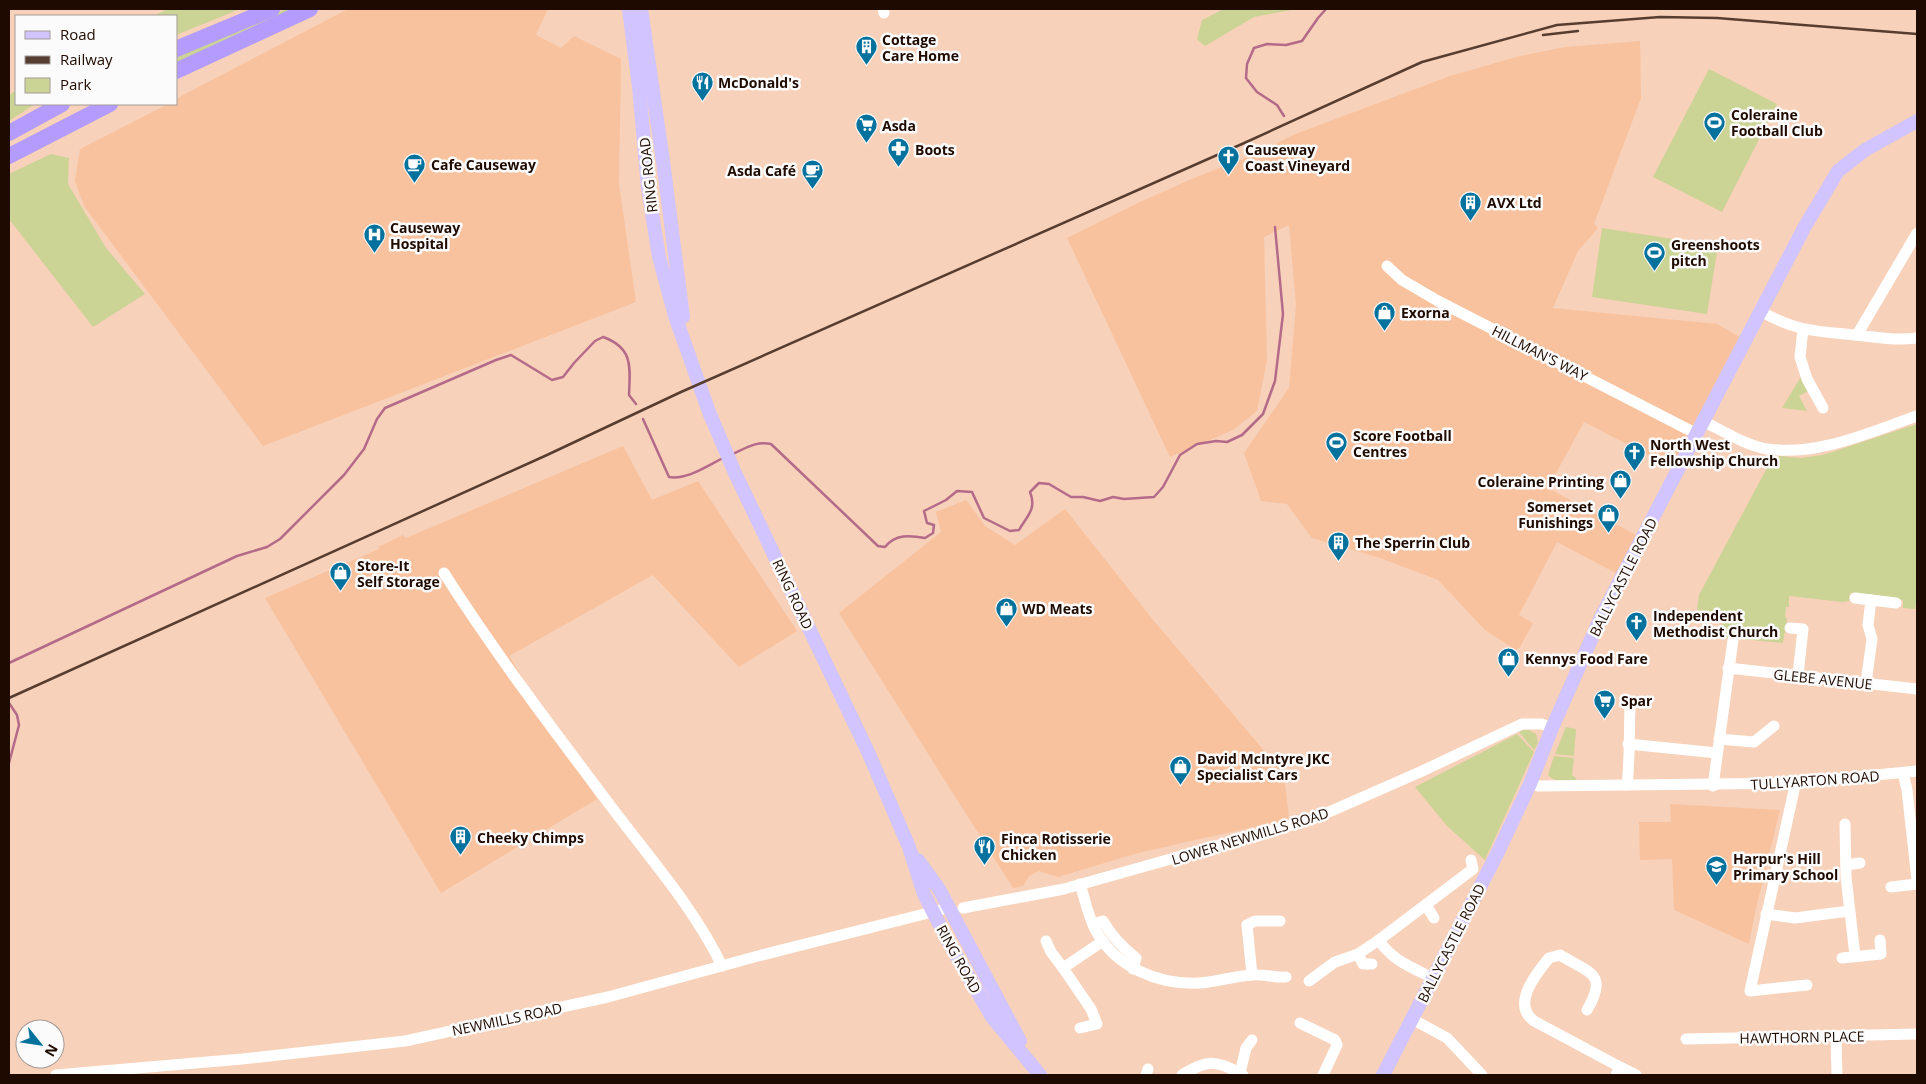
<svg xmlns="http://www.w3.org/2000/svg" width="1926" height="1084" font-family="'Open Sans',sans-serif">
<style>
.built{fill:#f9c29e}
.green{fill:#cbd395}
.lines{fill:none;stroke-linecap:round;stroke-linejoin:round}
.stream{stroke:#b46b89;stroke-width:2.5}
.minor{stroke:#fff;stroke-width:11}
.major{stroke:#d2c4fe;stroke-width:14}
.highway{stroke:#b49cfe;stroke-width:16}
.rail{stroke:#573d30;stroke-width:2.5}
.labels{text-anchor:middle;dominant-baseline:central;stroke-width:5;stroke-linejoin:round;paint-order:stroke}
.poi-label{font-size:14px;font-weight:bold;fill:#1f0a00;stroke:#fbfbfb;text-anchor:start}
.street-label{font-size:14px;fill:#1f0a00;stroke:#fbfbfb}
</style>
<rect width="100%" height="100%" fill="#f7d1b9"/>
<g class="built">
<polygon points="348,9 548,9 536,35 561,48 574,36 621,59 619,184 636,302 263,446 84,206 75,181 80,149 168,104 176,104 176,99 185,94"/>
<polygon points="1640,41 1641,98 1594,224 1598,228 1578,251 1553,308 1717,324 1740,337 1671,467 1584,422 1550,484 1544,486 1636,535 1616,573 1557,542 1519,615 1533,623 1520,647 1516,650 1485,630 1438,580 1380,558 1312,538 1287,504 1261,501 1244,453 1289,388 1296,305 1289,225 1264,237 1267,360 1257,411 1233,430 1170,457 1067,238 1140,202 1194,178 1256,154 1293,135 1450,76 1520,56 1565,47"/>
<polygon points="623,446 652,500 698,481 797,631 739,667 653,575 509,656 597,799 441,893 265,598 379,549 378,547 403,535 406,538"/>
<polygon points="966,500 985,526 1015,545 1065,509 1154,621 1284,774 1289,819 1138,853 1058,877 1039,871 1029,876 1023,886 1013,888 839,613 941,532 936,512"/>
<polygon points="1670,804 1780,810 1755,913 1749,944 1674,910 1672,859 1640,860 1639,822 1671,822"/>
</g>
<g class="green">
<polygon points="168,9 240,9 176,35 176,16 153,16"/>
<polygon points="286,9 301,9 176,67 177,57"/>
<polygon points="1224,9 1296,9 1254,17 1205,46 1197,39 1202,20"/>
<polygon points="1709,69 1777,104 1722,212 1653,177"/>
<polygon points="16,90 16,104 35,104 9,121 9,95"/>
<polygon points="51,154 69,158 68,184 106,248 145,294 93,327 9,219 9,174"/>
<polygon points="1602,228 1718,246 1707,314 1592,297"/>
<polygon points="1802,375 1810,390 1799,396 1807,411 1782,408"/>
<polygon points="1917,424 1917,601 1915,609 1903,608 1903,600 1850,593 1849,601 1843,602 1789,596 1789,607 1786,607 1785,617 1787,618 1783,643 1720,637 1723,613 1697,610 1699,595 1768,466 1772,467 1779,456 1801,458 1823,455"/>
<polygon points="1566,727 1576,729 1574,756 1555,754"/>
<polygon points="1524,730 1529,730 1536,734 1538,743 1534,750 1519,732"/>
<polygon points="1517,734 1534,752 1485,860 1447,826 1415,787"/>
<path d="M1554 756 1574 758 1572 775 1576 778 1577 781C1567 781 1555 783 1548 775Z"/>
</g>
<g class="lines">
<g class="stream">
<polyline points="1284,116 1277,105 1257,92 1246,78 1247,64 1254,48 1267,44 1286,45 1302,41 1318,18 1326,9"/>
<path d="M643 419 669 477C687 480 707 466 723 458"/>
<path d="M733 454C746 448 756 441 771 444L878 546 885 547C895 534 910 535 925 538L933 533 934 525 927 523 924 511 946 500 957 491 972 492 984 518 1010 531 1019 530C1027 516 1037 509 1030 492L1039 483 1049 484 1071 497H1083L1100 501 1113 497 1124 499 1154 497 1163 487 1180 455 1197 444 1216 441 1227 442 1242 435 1263 414 1275 381 1283 314 1275 227"/>
<path d="M9 663 237 556 267 547 280 539 344 475 364 449 377 419 385 408 496 360 511 355 552 380 563 377 574 363 595 341 603 337C634 348 630 368 629 395L636 404"/>
<polyline points="9,763 19,725 17,715 9,703"/>
</g>
<g class="minor">
<polyline points="883,9 884,13"/>
<polyline points="1387,266 1402,280 1438,301 1697,434"/>
<path d="M1762 312C1798 332 1816 331 1855 335 1877 337 1895 341 1917 338"/>
<polyline points="1803,329 1800,357 1807,379 1823,408"/>
<polyline points="1857,335 1917,233"/>
<path d="M1703 421C1723 431 1745 445 1767 449 1819 456 1870 432 1917 416"/>
<path d="M444 573C497 656 557 735 616 813 653 862 696 911 722 966"/>
<polyline points="1855,598 1896,603"/>
<polyline points="1790,628 1803,629 1798,675"/>
<polyline points="1728,668 1917,689"/>
<polyline points="1866,683 1872,639 1868,625 1871,600"/>
<polyline points="1719,739 1754,742 1774,726"/>
<polyline points="1628,744 1717,753"/>
<polyline points="1903,773 1907,790 1917,880"/>
<polyline points="1794,783 1794,790 1750,991 1807,985"/>
<polyline points="1530,784 1538,786 1794,783 1917,771"/>
<path d="M1627 785C1630 760 1629 734 1630 708"/>
<polyline points="1713,786 1733,640"/>
<polyline points="1845,824 1846,877 1855,956"/>
<polyline points="1846,865 1860,863"/>
<path d="M1080 884C1085 899 1088 917 1096 931 1116 967 1158 985 1199 983 1217 982 1234 976 1252 975 1264 974 1275 978 1286 977"/>
<polyline points="1891,887 1917,884"/>
<polyline points="1426,905 1434,918"/>
<polyline points="963,908 1064,889 1313,819 1420,772 1522,724 1542,724 1552,728"/>
<polyline points="1766,914 1795,918 1849,911"/>
<path d="M1093 924 1103 921C1112 937 1122 947 1136 958L1133 969"/>
<polyline points="1046,941 1051,952 1063,968"/>
<polyline points="1358,954 1363,964 1372,964"/>
<polyline points="1842,958 1881,954 1880,940"/>
<polyline points="1252,975 1247,925 1255,921 1280,921"/>
<path d="M1433 978C1413 968 1391 960 1379 940L1473 869 1471 860"/>
<polyline points="1309,981 1335,962 1358,954 1379,940"/>
<path d="M1587 1010C1609 973 1589 973 1560 955L1549 958C1536 974 1511 1004 1534 1021L1620 1067"/>
<polyline points="1412,1019 1447,1038 1482,1075"/>
<polyline points="1300,1023 1335,1040 1337,1045 1323,1075"/>
<polyline points="1080,1028 1097,1024 1091,1009 1063,968 1103,941"/>
<polyline points="1836,1036 1837,1075"/>
<polyline points="1686,1039 1917,1034"/>
<polyline points="1240,1073 1246,1048 1252,1040"/>
<polyline points="56,1075 242,1059 405,1041 608,997 758,956 948,908"/>
<polyline points="1146,1075 1148,1069"/>
<path d="M1182 1075C1208 1059 1216 1060 1243 1075"/>
<polyline points="1616,1075 1620,1067 1636,1075"/>
</g>
<g class="major">
<polyline points="629,9 639,87 648,188 659,257 675,316 709,412 735,473 869,754 909,847 924,894 948,941 992,1017 1040,1075"/>
<polyline points="641,9 663,161 683,317"/>
<polyline points="918,860 939,889 1020,1041"/>
<polyline points="1383,1075 1497,854 1530,784 1552,728 1601,617 1804,228 1838,171 1865,150 1917,121"/>
</g>
<g class="highway">
<polyline points="176,49 272,9"/>
<polyline points="176,71 310,9"/>
<polyline points="9,133 62,104"/>
<polyline points="9,156 110,104"/>
</g>
<g class="rail">
<polyline points="1543,35 1578,31"/>
<polyline points="9,698 547,455 681,392 1242,144 1422,62 1557,25 1660,17 1717,18 1917,34"/>
</g>
</g>
<defs>
<symbol id="building-pin" viewBox="-11 -11 22 30"><path d="M0 17L-7.5 6A9.5 9.5 0 1 1 7.5 6Z" fill="#05729e" stroke="#fbfbfb"/><path d="M-4-6H4V6H1V3H-1V6H-4ZM-2.5-4.3h1.7v1.8h-1.7ZM.8-4.3h1.7v1.8H.8ZM-2.5-1h1.7V.8h-1.7ZM.8-1h1.7V.8H.8Z" fill="#fff"/></symbol>
<symbol id="restaurant-pin" viewBox="-11 -11 22 30"><path d="M0 17L-7.5 6A9.5 9.5 0 1 1 7.5 6Z" fill="#05729e" stroke="#fbfbfb"/><path d="M-5-6h1v4h1v-4h1v4h1v-4h1v5L-1.5 .5V6h-2V.5L-5-1ZM5-6V6H3V1.5H1.5Q1.5-4 5-6Z" fill="#fff"/></symbol>
<symbol id="stadium-pin" viewBox="-11 -11 22 30"><path d="M0 17L-7.5 6A9.5 9.5 0 1 1 7.5 6Z" fill="#05729e" stroke="#fbfbfb"/><path d="M0-5a6.5 5 0 1 0 0 10a6.5 5 0 1 0 0-10ZM-3.5-1.8h7v3.6h-7Z" fill="#fff"/></symbol>
<symbol id="supermarket-pin" viewBox="-11 -11 22 30"><path d="M0 17L-7.5 6A9.5 9.5 0 1 1 7.5 6Z" fill="#05729e" stroke="#fbfbfb"/><path d="M-6-5.5h2.5l.6 2H6L4.5 2H-2.5L-4.4-4H-6ZM-1.5 3.2a1.3 1.3 0 1 0 .1 0ZM3 3.2a1.3 1.3 0 1 0 .1 0Z" fill="#fff"/></symbol>
<symbol id="pharmacy-pin" viewBox="-11 -11 22 30"><path d="M0 17L-7.5 6A9.5 9.5 0 1 1 7.5 6Z" fill="#05729e" stroke="#fbfbfb"/><path d="M-2-6h4v4h4v4h-4v4h-4v-4h-4v-4h4Z" fill="#fff"/></symbol>
<symbol id="church-pin" viewBox="-11 -11 22 30"><path d="M0 17L-7.5 6A9.5 9.5 0 1 1 7.5 6Z" fill="#05729e" stroke="#fbfbfb"/><path d="M-1.2-6h2.4v3.5h3.3v2.4h-3.3V6h-2.4V-.1h-3.3v-2.4h3.3Z" fill="#fff"/></symbol>
<symbol id="cafe-pin" viewBox="-11 -11 22 30"><path d="M0 17L-7.5 6A9.5 9.5 0 1 1 7.5 6Z" fill="#05729e" stroke="#fbfbfb"/><path d="M-5.5-4.5H6V0H3Q3 3.5 0 3.5H-2.5Q-5.5 3.5-5.5 0ZM3-3.2v2h1.7v-2ZM-6 4.5H4V6H-6Z" fill="#fff"/></symbol>
<symbol id="hospital-pin" viewBox="-11 -11 22 30"><path d="M0 17L-7.5 6A9.5 9.5 0 1 1 7.5 6Z" fill="#05729e" stroke="#fbfbfb"/><path d="M-5-5h3v3.5h4V-5h3V5h-3V1.5h-4V5h-3Z" fill="#fff"/></symbol>
<symbol id="shop-pin" viewBox="-11 -11 22 30"><path d="M0 17L-7.5 6A9.5 9.5 0 1 1 7.5 6Z" fill="#05729e" stroke="#fbfbfb"/><path d="M-5-2.5h2.3a2.7 3.5 0 0 1 5.4 0H5L5.5 6h-11ZM-1.5-2.5h3a1.5 2.3 0 0 0-3 0Z" fill="#fff"/></symbol>
<symbol id="school-pin" viewBox="-11 -11 22 30"><path d="M0 17L-7.5 6A9.5 9.5 0 1 1 7.5 6Z" fill="#05729e" stroke="#fbfbfb"/><path d="M0-5L7-2L0 1L-7-2ZM-4 1L0 2.5L4 1V4Q0 6-4 4Z" fill="#fff"/></symbol>
</defs>
<g fill-rule="evenodd">
<use href="#building-pin" x="854" y="34" width="25" height="34"/>
<use href="#restaurant-pin" x="690" y="70" width="25" height="34"/>
<use href="#stadium-pin" x="1702" y="110" width="25" height="34"/>
<use href="#supermarket-pin" x="854" y="112" width="25" height="34"/>
<use href="#pharmacy-pin" x="886" y="136" width="25" height="34"/>
<use href="#church-pin" x="1216" y="144" width="25" height="34"/>
<use href="#cafe-pin" x="402" y="152" width="25" height="34"/>
<use href="#cafe-pin" x="800" y="158" width="25" height="34"/>
<use href="#building-pin" x="1458" y="190" width="25" height="34"/>
<use href="#hospital-pin" x="362" y="222" width="25" height="34"/>
<use href="#stadium-pin" x="1642" y="240" width="25" height="34"/>
<use href="#shop-pin" x="1372" y="300" width="25" height="34"/>
<use href="#stadium-pin" x="1324" y="430" width="25" height="34"/>
<use href="#church-pin" x="1622" y="440" width="25" height="34"/>
<use href="#shop-pin" x="1608" y="468" width="25" height="34"/>
<use href="#shop-pin" x="1596" y="502" width="25" height="34"/>
<use href="#building-pin" x="1326" y="530" width="25" height="34"/>
<use href="#shop-pin" x="328" y="560" width="25" height="34"/>
<use href="#shop-pin" x="994" y="596" width="25" height="34"/>
<use href="#church-pin" x="1624" y="610" width="25" height="34"/>
<use href="#shop-pin" x="1496" y="646" width="25" height="34"/>
<use href="#supermarket-pin" x="1592" y="688" width="25" height="34"/>
<use href="#shop-pin" x="1168" y="754" width="25" height="34"/>
<use href="#building-pin" x="448" y="824" width="25" height="34"/>
<use href="#restaurant-pin" x="972" y="834" width="25" height="34"/>
<use href="#school-pin" x="1704" y="854" width="25" height="34"/>
</g>
<g class="labels">
<g class="poi-label">
<text x="882" y="39">Cottage<tspan x="882" dy="16">Care Home</tspan></text>
<text x="718" y="82">McDonald's</text>
<text x="1731" y="114">Coleraine<tspan x="1731" dy="16">Football Club</tspan></text>
<text x="882" y="125">Asda</text>
<text x="915" y="149">Boots</text>
<text x="1245" y="149">Causeway<tspan x="1245" dy="16">Coast Vineyard</tspan></text>
<text x="431" y="164">Cafe Causeway</text>
<text x="796" y="170" text-anchor="end">Asda Café</text>
<text x="1487" y="202">AVX Ltd</text>
<text x="390" y="227">Causeway<tspan x="390" dy="16">Hospital</tspan></text>
<text x="1671" y="244">Greenshoots<tspan x="1671" dy="16">pitch</tspan></text>
<text x="1401" y="312">Exorna</text>
<text x="1353" y="435">Score Football<tspan x="1353" dy="16">Centres</tspan></text>
<text x="1650" y="444">North West<tspan x="1650" dy="16">Fellowship Church</tspan></text>
<text x="1604" y="481" text-anchor="end">Coleraine Printing</text>
<text x="1593" y="506" text-anchor="end">Somerset<tspan x="1593" dy="16">Funishings</tspan></text>
<text x="1355" y="542">The Sperrin Club</text>
<text x="357" y="565">Store-It<tspan x="357" dy="16">Self Storage</tspan></text>
<text x="1022" y="608">WD Meats</text>
<text x="1653" y="615">Independent<tspan x="1653" dy="16">Methodist Church</tspan></text>
<text x="1525" y="658">Kennys Food Fare</text>
<text x="1621" y="700">Spar</text>
<text x="1197" y="758">David McIntyre JKC<tspan x="1197" dy="16">Specialist Cars</tspan></text>
<text x="477" y="837">Cheeky Chimps</text>
<text x="1001" y="838">Finca Rotisserie<tspan x="1001" dy="16">Chicken</tspan></text>
<text x="1733" y="858">Harpur's Hill<tspan x="1733" dy="16">Primary School</tspan></text>
</g>
<g class="street-label">
<text transform="translate(648 175) rotate(-96)">RING ROAD</text>
<text transform="translate(1540 353) rotate(27)">HILLMAN'S WAY</text>
<text transform="translate(1623 577) rotate(-63)">BALLYCASTLE ROAD</text>
<text transform="translate(793 594) rotate(65)">RING ROAD</text>
<text transform="translate(1823 679) rotate(6)">GLEBE AVENUE</text>
<text transform="translate(1815 780) rotate(-4)">TULLYARTON ROAD</text>
<text transform="translate(1250 836) rotate(-17)">LOWER NEWMILLS ROAD</text>
<text transform="translate(1451 943) rotate(-63)">BALLYCASTLE ROAD</text>
<text transform="translate(959 959) rotate(61)">RING ROAD</text>
<text transform="translate(507 1019) rotate(-12)">NEWMILLS ROAD</text>
<text transform="translate(1802 1037) rotate(-1)">HAWTHORN PLACE</text>
</g>
</g>
<rect width="1926" height="1084" fill="none" stroke="#1f0a00" stroke-width="20"/>
<rect x="15" y="15" width="162" height="90" fill="#fbfbfb" stroke="#a39b97"/>
<rect x="25" y="31" width="25" height="8" fill="#d2c4fe" stroke="#a39b97"/>
<text x="60" y="40" font-size="15" fill="#1f0a00">Road</text>
<rect x="25" y="56" width="25" height="8" fill="#573d30" stroke="#a39b97"/>
<text x="60" y="65" font-size="15" fill="#1f0a00">Railway</text>
<rect x="25" y="78" width="25" height="15" fill="#cbd395" stroke="#a39b97"/>
<text x="60" y="90" font-size="15" fill="#1f0a00">Park</text>
<g transform="translate(40 1044) rotate(120)"><circle r="24" fill="#fbfbfb" stroke="#a39b97"/>
<path d="M0-4L9 19L0 12L-9 19Z" fill="#05729e"/>
<text y="-8" font-size="14" font-weight="bold" text-anchor="middle" fill="#1f0a00">N</text>
</g>
</svg>
